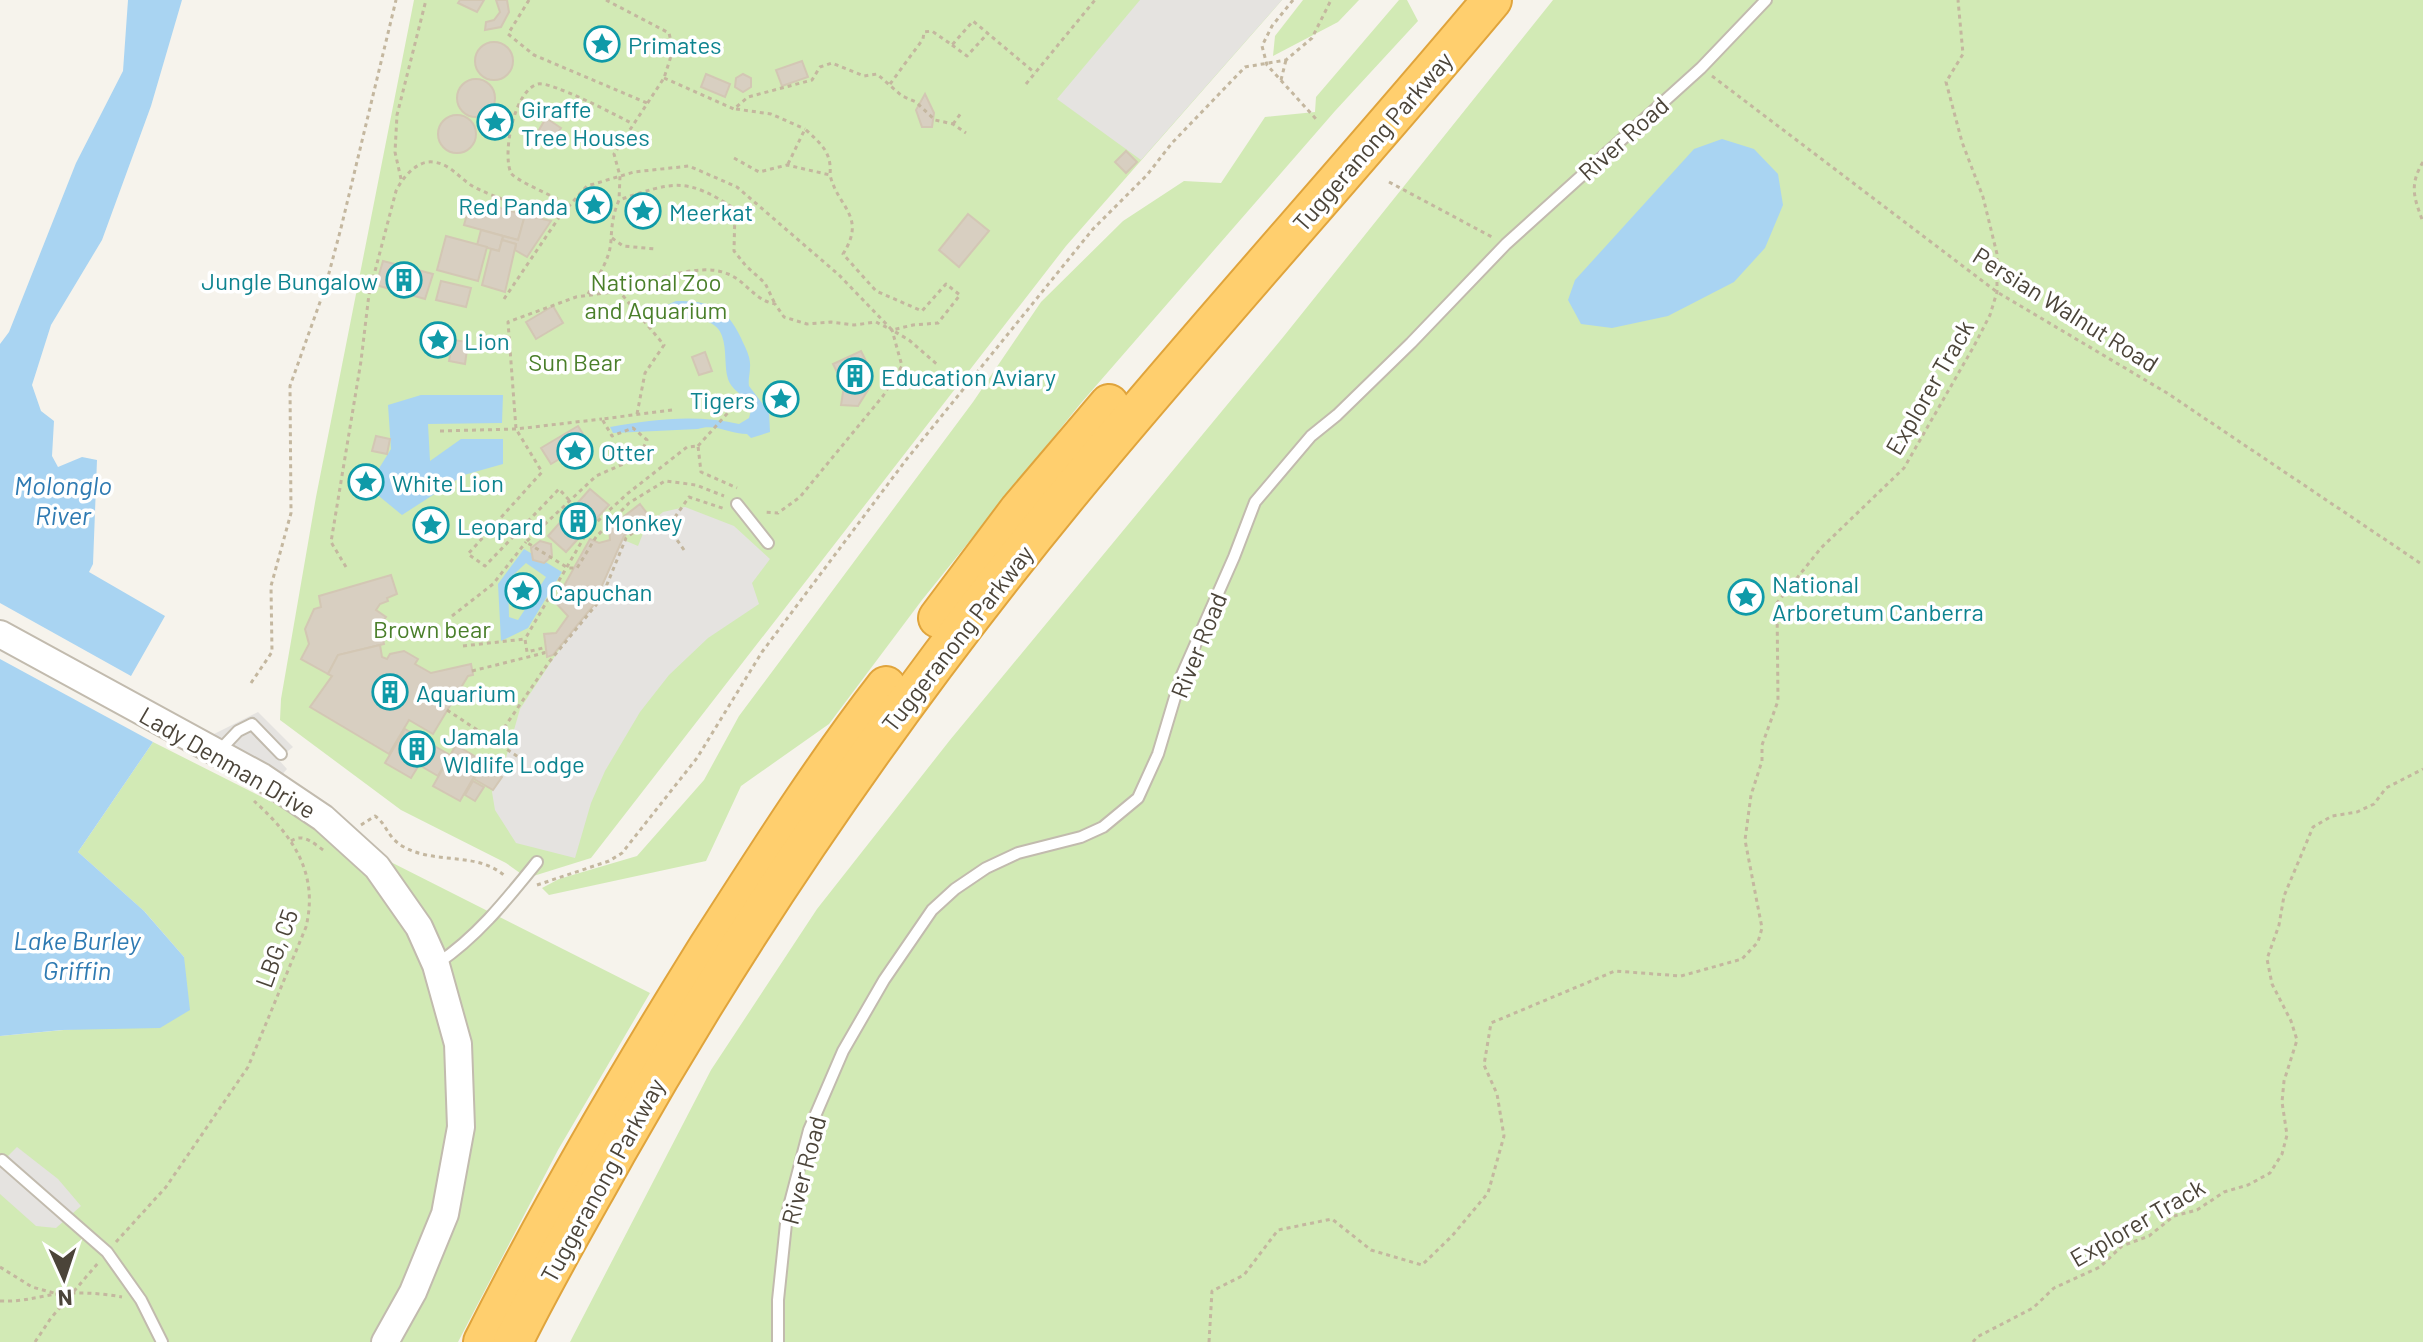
<svg xmlns="http://www.w3.org/2000/svg" width="2423" height="1342" font-family="Barlow,sans-serif">
<style>
.green{fill:#d2eab5}
.parking{fill:#e5e3e0}
.water{fill:#a9d4f2;fill-rule:evenodd}
.building{fill:#d8cfc1;stroke:#d3c7b4;stroke-width:2}
.lines{fill:none;stroke-linecap:round;stroke-linejoin:round}
.service-casing{stroke:#c2bbae;stroke-width:14}
.tertiary-casing{stroke:#c2bbae;stroke-width:30}
.motorway-casing{stroke:#e0a43c;stroke-width:42}
.path{stroke:#c4b79f;stroke-width:3;stroke-dasharray:4 4;stroke-linecap:butt}
.service{stroke:#fff;stroke-width:10}
.tertiary{stroke:#fff;stroke-width:26}
.motorway{stroke:#ffcf6e;stroke-width:38}
.labels{text-anchor:middle;dominant-baseline:central;stroke-width:7;stroke-linejoin:round;paint-order:stroke}
.culture-label{font-size:24px;fill:#0d838f;stroke:#fff;text-anchor:start}
.street-label{font-size:24px;fill:#4b4439;stroke:#fff}
.park-label{font-size:24px;fill:#4a7f2a;stroke:#fff}
.water-label{font-size:26px;font-style:italic;fill:#2e7ab2;stroke:#fff}
</style>
<rect width="100%" height="100%" fill="#f6f3ec"/>
<g class="green">
<polygon points="414,0 1282,0 1066,246 591,858 527,878 506,863 401,810 280,720 281,699 316,497"/>
<polygon points="1303,0 1359,0 1338,22 1273,56 1275,36"/>
<polygon points="1399,0 1407,0 1418,21 1335,111 1081,403 922,600 829,724 741,786 706,861 549,895 542,888 559,879 637,856 704,780 739,716 973,402 1041,302 1123,221 1184,181 1221,183 1265,117 1315,112 1316,97"/>
<polygon points="1553,0 2423,0 2423,1342 570,1342 711,1070 817,909 950,740 1284,336"/>
<polygon points="153,742 650,993 558,1150 458,1342 0,1342 0,1036 127,1024 184,957 145,912 78,852"/>
</g>
<g class="parking">
<polygon points="1140,0 1282,0 1141,160 1057,99"/>
<polygon points="685,507 734,526 770,559 752,583 759,604 708,638 669,675 640,712 605,771 591,803 575,858 516,843 495,810 492,792 503,768 520,709 592,600 619,538 638,546 646,526 663,512"/>
<polygon points="258,712 293,747 278,759 287,769 279,778 206,738"/>
<polygon points="17,1147 58,1179 81,1206 56,1228 36,1226 0,1194 0,1164"/>
</g>
<g class="water">
<polygon points="128,0 182,0 151,106 102,240 51,325 32,385 41,411 54,421 52,456 58,467 82,457 97,460 93,564 89,572 165,616 131,676 0,603 0,344 9,332 76,163 123,71"/>
<polygon points="1722,139 1754,149 1778,174 1783,205 1765,248 1734,282 1668,316 1612,328 1581,324 1568,300 1575,280 1694,149"/>
<path d="M676 301C710 301 726 306 741 338 745 347 751 357 750 367 750 374 748 379 749 386L769 412 770 432 751 438 747 434C731 434 714 423 698 429L613 433 610 427C654 419 696 414 739 424L749 418 752 407C746 395 733 393 728 379 724 366 727 350 722 336 714 311 672 320 653 322L646 314Z"/>
<polygon points="421,395 503,395 502,423 428,424 430,461 461,439 503,439 503,464 464,475 402,515 374,492 378,470 391,449 388,405"/>
<path d="M524 549 562 572 528 628 501 641 498 584ZM526 563 546 577 518 620 509 617 508 580Z"/>
<polygon points="0,659 153,742 78,852 144,911 184,957 190,1010 160,1028 62,1030 0,1036"/>
</g>
<g class="building">
<polygon points="460,0 484,0 477,12 458,3"/>
<polygon points="496,0 507,0 509,12 501,27 485,30 486,22 494,20 500,12"/>
<circle cx="494" cy="61" r="19"/>
<polygon points="802,61 808,77 782,86 776,70"/>
<polygon points="706,74 730,84 725,97 701,87"/>
<polygon points="743,74 751,78 751,87 743,92 735,87 736,78"/>
<circle cx="476" cy="98" r="19"/>
<polygon points="925,94 934,113 932,127 922,127 916,110"/>
<circle cx="457" cy="134" r="19"/>
<polygon points="546,118 561,128 551,144 536,135"/>
<polygon points="1126,151 1137,162 1126,173 1115,162"/>
<polygon points="471,200 525,215 518,240 464,225"/>
<polygon points="968,214 989,231 959,267 939,250"/>
<polygon points="525,215 551,221 527,257 515,250 516,244 502,240 503,236 518,240"/>
<polygon points="481,230 503,236 499,251 477,245"/>
<polygon points="446,236 487,247 478,281 437,270"/>
<polygon points="502,240 516,244 505,292 482,285 491,249 499,251"/>
<polygon points="383,261 433,274 425,299 376,285"/>
<polygon points="441,281 471,288 466,307 436,300"/>
<polygon points="553,306 563,323 536,339 526,322"/>
<polygon points="453,340 468,342 465,364 449,361"/>
<polygon points="861,351 869,367 871,385 858,406 841,405 844,386 833,364"/>
<polygon points="705,352 712,371 699,375 692,357"/>
<polygon points="578,426 588,442 551,464 541,448"/>
<polygon points="376,436 390,439 387,454 372,451"/>
<polygon points="590,489 609,505 566,552 548,536"/>
<polygon points="640,504 649,516 624,536 593,606 553,655 547,657 544,634 556,633 568,616 555,602 590,539 599,543 610,540 609,528"/>
<polygon points="540,541 551,544 552,556 544,563 533,560 531,548"/>
<polygon points="391,575 397,594 387,598 388,601 380,604 376,610 386,617 380,625 384,644 338,655 328,674 301,659 309,644 305,629 314,609 321,607 319,596"/>
<polygon points="380,645 382,657 387,659 390,654 404,651 418,659 415,664 431,673 471,664 473,675 468,676 433,734 409,720 389,754 310,707 332,676 328,674 338,655"/>
<polygon points="405,729 450,755 438,776 419,765 411,778 385,763"/>
<polygon points="456,745 483,761 460,801 433,786"/>
<polygon points="483,765 502,777 493,790 474,779"/>
<polygon points="473,781 484,787 475,801 465,795"/>
</g>
<g class="lines">
<defs>
<g id="service">
<polyline points="737,504 768,543"/>
<polyline points="219,751 238,731 252,724 281,754"/>
<path d="M438 963C478 936 507 899 537 862"/>
<polyline points="2,1160 107,1252 141,1300 162,1342"/>
<polyline points="778,1342 778,1300 787,1214 809,1130 843,1051 884,980 932,910 955,889 986,868 1018,853 1081,837 1103,827 1138,798 1158,754 1181,677 1234,557 1255,502 1311,436 1337,415 1411,343 1506,244 1701,68 1766,0"/>
</g>
<polyline id="tertiary" points="0,634 262,777 323,818 377,867 419,927 436,965 458,1044 461,1127 445,1214 413,1292 385,1342"/>
<g id="motorway">
<polyline points="938,618 1019,510 1109,404"/>
<path d="M483 1342C550 1208 626 1079 705 952 763 862 820 771 886 686"/>
<path d="M513 1342C545 1277 582 1214 617 1151 756 905 918 673 1099 457 1228 303 1363 154 1492 0"/>
</g>
</defs>
<use href="#service" class="service-casing"/>
<use href="#tertiary" class="tertiary-casing"/>
<use href="#motorway" class="motorway-casing"/>
<g class="path">
<polyline points="529,0 508,34 534,55 647,103"/>
<polyline points="606,0 669,33 673,50 664,78 614,154 620,176 619,200"/>
<polyline points="1293,0 1272,26 1262,46 1267,65 1316,119"/>
<polyline points="952,45 967,56 988,33"/>
<polyline points="1712,76 1997,292 2167,393 2423,565"/>
<polyline points="664,78 734,109 748,97 812,80 820,67 832,63 864,76 877,74 902,96 916,102 935,120 953,124 966,133"/>
<polyline points="1281,80 1286,60"/>
<polyline points="890,84 923,39 924,32 932,31 952,45 973,21 1035,73"/>
<polyline points="1026,84 1095,0"/>
<polyline points="736,109 771,114 805,129"/>
<polyline points="953,124 961,113"/>
<path d="M734 158 759 172 787 165 830 175C838 208 867 216 843 254L876 291 922 311 946 284 960 295 938 323 913 325 892 330"/>
<path d="M2423 162C2409 185 2414 198 2423 222"/>
<path d="M788 164 805 129C821 144 832 152 830 175"/>
<polyline points="401,179 395,152 397,115 426,0"/>
<polyline points="1389,182 1492,237"/>
<path d="M563 213 559 200C549 194 515 180 511 173 502 154 514 90 538 84 551 81 618 116 633 124"/>
<polyline points="612,238 623,246 656,249"/>
<path d="M588 294C597 278 611 258 611 239 612 224 613 214 619 200 673 182 685 176 735 209L734 251 746 266 765 283 775 304"/>
<polyline points="504,299 560,216 587,186 634,172 689,166 737,187 839,275 892,330 909,340 939,366"/>
<polyline points="672,410 602,419 612,436 633,428 647,440 639,457 596,476 526,542 568,568 577,568 596,537 629,503 665,481 696,485 724,496"/>
<path d="M637 414 645 373 664 345 619 291C649 282 699 261 728 274 746 281 754 300 775 304L784 317 807 324 831 322 854 325 876 322 892 330 902 366 883 396 800 497 778 513 763 512"/>
<polyline points="440,431 516,429 602,419"/>
<polyline points="698,446 734,406"/>
<polyline points="569,500 559,489 485,566 468,554 542,472 516,429 508,322 576,297 619,291"/>
<polyline points="684,550 668,527 689,497 725,509"/>
<path d="M346 567 331 542 361 361 369 294 396 191C402 178 417 160 433 162 452 164 461 181 476 188 502 201 532 208 560 216"/>
<polyline points="452,616 493,584 526,542"/>
<polyline points="463,646 525,639"/>
<polyline points="472,671 544,653 543,648 527,652 525,639 589,529 627,494 687,447 698,446 701,472 737,488"/>
<polyline points="251,683 272,652 271,586 291,513 290,386 325,288 341,228 396,0"/>
<polyline points="447,710 523,760"/>
<polyline points="495,741 549,662 601,599 626,538 655,516 668,527"/>
<path d="M361 825 375 816C387 824 387 838 404 847 437 865 476 851 505 876"/>
<path d="M291 841C304 832 315 845 326 852"/>
<polyline points="537,885 609,861 622,853 697,758 762,652 906,460 1093,229 1147,175 1172,143 1245,67 1286,60 1312,38 1331,0"/>
<path d="M116 1242 166 1187 248 1067 306 927C319 873 293 836 254 801"/>
<polyline points="0,1267 32,1287 54,1293"/>
<path d="M0 1301C23 1302 35 1297 57 1294 78 1292 101 1293 122 1297"/>
<polyline points="35,1342 51,1318 98,1263"/>
<polyline points="1209,1342 1212,1291 1244,1275 1278,1230 1332,1219 1371,1250 1422,1265 1452,1236 1488,1193 1504,1136 1497,1094 1484,1065 1491,1023 1615,971 1681,976 1742,959 1758,942 1762,928 1745,840 1751,795 1762,761 1762,745 1778,701 1777,603 1821,548 1904,468 1974,346 1990,315 1997,292 1997,254 1983,197 1962,142 1946,82 1963,54 1958,0"/>
<polyline points="1973,1342 1977,1337 2033,1308 2054,1288 2100,1267 2122,1246 2149,1236 2174,1216 2197,1210 2224,1192 2248,1185 2270,1173 2282,1154 2287,1135 2282,1102 2284,1081 2297,1040 2291,1021 2272,984 2267,959 2279,925 2284,896 2313,827 2332,816 2357,812 2374,804 2386,788 2423,769"/>
</g>
<use href="#service" class="service"/>
<use href="#tertiary" class="tertiary"/>
<use href="#motorway" class="motorway"/>
</g>
<defs>
<symbol id="sight-ring" viewBox="-11 -11 22 22"><circle r="9.5" fill="#fff" stroke="#0f9aa8" stroke-width="1.5"/><path d="M0-6L1.8-2.2L6-1.7L2.9 1.2L3.7 5.4L0 3.3L-3.7 5.4L-2.9 1.2L-6-1.7L-1.8-2.2Z" fill="#0f9aa8"/></symbol>
<symbol id="building-ring" viewBox="-11 -11 22 22"><circle r="9.5" fill="#fff" stroke="#0f9aa8" stroke-width="1.5"/><path d="M-4-6H4V6H1V3H-1V6H-4ZM-2.5-4.3h1.7v1.8h-1.7ZM.8-4.3h1.7v1.8H.8ZM-2.5-1h1.7V.8h-1.7ZM.8-1h1.7V.8H.8Z" fill="#0f9aa8"/></symbol>
</defs>
<g fill-rule="evenodd">
<use href="#sight-ring" x="582" y="24" width="40" height="40"/>
<use href="#sight-ring" x="475" y="102" width="40" height="40"/>
<use href="#sight-ring" x="574" y="185" width="40" height="40"/>
<use href="#sight-ring" x="623" y="191" width="40" height="40"/>
<use href="#building-ring" x="384" y="260" width="40" height="40"/>
<use href="#sight-ring" x="418" y="320" width="40" height="40"/>
<use href="#building-ring" x="835" y="356" width="40" height="40"/>
<use href="#sight-ring" x="761" y="379" width="40" height="40"/>
<use href="#sight-ring" x="555" y="431" width="40" height="40"/>
<use href="#sight-ring" x="346" y="462" width="40" height="40"/>
<use href="#building-ring" x="558" y="501" width="40" height="40"/>
<use href="#sight-ring" x="411" y="505" width="40" height="40"/>
<use href="#sight-ring" x="503" y="571" width="40" height="40"/>
<use href="#sight-ring" x="1726" y="577" width="40" height="40"/>
<use href="#building-ring" x="370" y="672" width="40" height="40"/>
<use href="#building-ring" x="397" y="729" width="40" height="40"/>
</g>
<g class="labels">
<g class="culture-label">
<text x="628" y="44">Primates</text>
<text x="521" y="108">Giraffe<tspan x="521" dy="28">Tree Houses</tspan></text>
<text x="568" y="205" text-anchor="end">Red Panda</text>
<text x="669" y="211">Meerkat</text>
<text x="378" y="280" text-anchor="end">Jungle Bungalow</text>
<text x="464" y="340">Lion</text>
<text x="881" y="376">Education Aviary</text>
<text x="755" y="399" text-anchor="end">Tigers</text>
<text x="601" y="451">Otter</text>
<text x="392" y="482">White Lion</text>
<text x="604" y="521">Monkey</text>
<text x="457" y="525">Leopard</text>
<text x="1772" y="583">National<tspan x="1772" dy="28">Arboretum Canberra</tspan></text>
<text x="549" y="591">Capuchan</text>
<text x="416" y="692">Aquarium</text>
<text x="443" y="735">Jamala<tspan x="443" dy="28">Wldlife Lodge</tspan></text>
</g>
<g class="street-label">
<text transform="translate(1623 138) rotate(-42)">River Road</text>
<text transform="translate(1372 141) rotate(-49)">Tuggeranong Parkway</text>
<text transform="translate(2066 309) rotate(32)">Persian Walnut Road</text>
<text transform="translate(1929 387) rotate(-60)">Explorer Track</text>
<text transform="translate(957 638) rotate(-52)">Tuggeranong Parkway</text>
<text transform="translate(1198 645) rotate(-68)">River Road</text>
<text transform="translate(228 762) rotate(30)">Lady Denman Drive</text>
<text transform="translate(276 948) rotate(-70)">LBG, C5</text>
<text transform="translate(803 1170) rotate(-75)">River Road</text>
<text transform="translate(602 1180) rotate(-61)">Tuggeranong Parkway</text>
<text transform="translate(2137 1222) rotate(-30)">Explorer Track</text>
</g>
<g class="park-label">
<text x="656" y="281">National Zoo<tspan x="656" dy="28">and Aquarium</tspan></text>
<text x="575" y="361">Sun Bear</text>
<text x="432" y="628">Brown bear</text>
</g>
<g class="water-label">
<text x="63" y="484">Molonglo<tspan x="63" dy="30">River</tspan></text>
<text x="77" y="939">Lake Burley<tspan x="77" dy="30">Griffin</tspan></text>
</g>
</g>
<g transform="translate(64 1278) rotate(177)" stroke="#ffffff" stroke-width="6" paint-order="stroke">
<path d="M0-6L14 30L0 20L-14 30Z" fill="#4b4439"/>
<text y="-12" font-size="22" font-weight="bold" text-anchor="middle" fill="#4b4439">N</text>
</g>
</svg>
